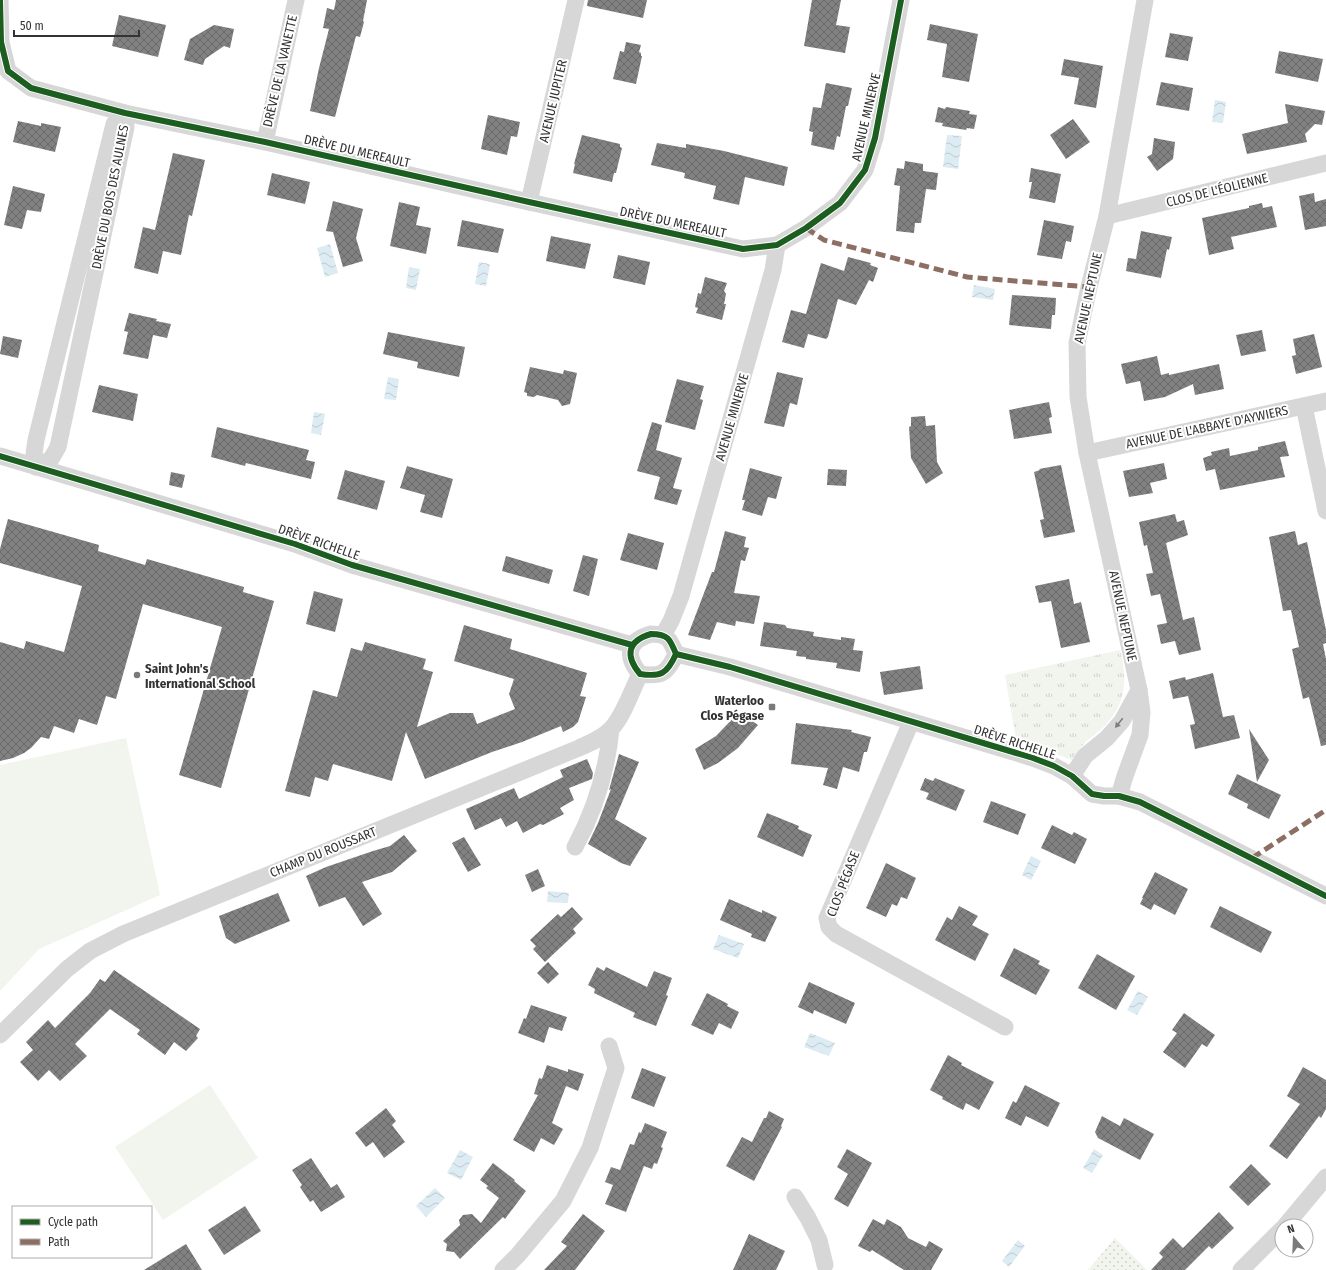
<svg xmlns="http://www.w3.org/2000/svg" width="1326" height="1270" font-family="'Fira Sans Condensed',sans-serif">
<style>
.grass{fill:url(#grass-tufts)}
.garden{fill:url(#garden-dots)}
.pitch{fill:#f1f5ed}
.water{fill:url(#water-waves)}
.building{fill:url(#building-cross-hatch)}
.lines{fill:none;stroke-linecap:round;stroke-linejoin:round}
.minor{stroke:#d7d7d7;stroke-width:17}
.quiet{stroke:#8d6e63;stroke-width:5;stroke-dasharray:10 5;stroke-linecap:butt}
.cycleway-casing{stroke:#fff;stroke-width:8}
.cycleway{stroke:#1b5e20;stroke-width:6}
.oneway{fill:#7d7d7d}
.poi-dot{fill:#7a7a7a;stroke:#fff;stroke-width:1.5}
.labels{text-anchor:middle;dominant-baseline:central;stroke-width:4;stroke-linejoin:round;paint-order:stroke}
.street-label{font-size:13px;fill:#333;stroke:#fff}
.poi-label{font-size:13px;font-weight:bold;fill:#333;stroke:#fff;text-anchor:start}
</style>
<defs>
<pattern id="grass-tufts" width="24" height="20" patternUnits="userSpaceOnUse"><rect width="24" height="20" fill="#f1f5ed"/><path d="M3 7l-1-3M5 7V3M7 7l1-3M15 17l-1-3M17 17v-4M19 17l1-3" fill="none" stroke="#cfd2cc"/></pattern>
<pattern id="garden-dots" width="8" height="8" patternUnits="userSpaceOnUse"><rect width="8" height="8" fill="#f1f5ed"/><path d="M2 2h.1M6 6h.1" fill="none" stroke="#cfd2cc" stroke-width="1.8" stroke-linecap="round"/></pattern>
<pattern id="water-waves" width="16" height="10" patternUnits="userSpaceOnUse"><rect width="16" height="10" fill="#ddebf3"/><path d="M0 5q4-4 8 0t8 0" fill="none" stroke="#becad1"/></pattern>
<pattern id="building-cross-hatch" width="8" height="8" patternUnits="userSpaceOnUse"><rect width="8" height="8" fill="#818181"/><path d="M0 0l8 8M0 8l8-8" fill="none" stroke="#6a6a6a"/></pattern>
</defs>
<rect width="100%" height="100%" fill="#fff"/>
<path class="grass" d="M1120 650C1127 676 1127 700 1108 722 1101 731 1090 736 1083 745 1079 749 1076 755 1072 760L1016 739 1005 675Z"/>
<polygon class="garden" points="1115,1238 1147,1270 1088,1270"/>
<g class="pitch">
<polygon points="126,738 160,895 39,949 0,991 0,765"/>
<polygon points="210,1085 258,1158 163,1220 115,1147"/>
</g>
<g class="water">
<polygon points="1215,100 1226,102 1223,123 1212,122"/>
<polygon points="947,135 962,136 958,169 943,167"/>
<polygon points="330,244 338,273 325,277 317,248"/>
<polygon points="479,262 490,264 486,286 475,284"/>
<polygon points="409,267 420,269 416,290 406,288"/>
<polygon points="974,285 995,289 993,300 972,297"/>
<polygon points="388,377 399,379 396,400 384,399"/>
<polygon points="314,412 325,414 321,435 311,433"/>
<polygon points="1031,856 1041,861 1031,880 1022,875"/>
<polygon points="548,891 569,893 568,903 547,902"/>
<polygon points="719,935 744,944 738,958 713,949"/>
<polygon points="1138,991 1148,997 1137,1015 1127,1010"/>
<polygon points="810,1033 835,1043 829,1056 804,1047"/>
<polygon points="1094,1149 1103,1155 1092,1173 1083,1168"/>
<polygon points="460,1150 473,1157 461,1180 447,1173"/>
<polygon points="435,1188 445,1198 426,1217 416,1206"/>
<polygon points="1018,1240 1025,1246 1009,1267 1002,1261"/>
</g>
<g class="building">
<polygon points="336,0 367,0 363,21 364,22 360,37 356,36 335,117 310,111 319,68 329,29 323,28 327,8 334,10"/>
<polygon points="588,0 647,0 643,18 587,6"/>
<polygon points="812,0 841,0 836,25 850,27 845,53 804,46"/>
<polygon points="119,15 166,25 158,57 112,46"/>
<polygon points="930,24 978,34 969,82 942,77 947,44 927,40"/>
<polygon points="214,25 234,29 230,48 224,46 205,59 203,65 184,60 190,39"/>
<polygon points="1170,33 1193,37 1188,61 1165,57"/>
<polygon points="626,42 641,45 639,52 641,53 641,56 642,56 636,84 613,79 620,51 624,52"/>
<polygon points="1279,51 1323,59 1318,82 1275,73"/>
<polygon points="1064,59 1103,66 1096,108 1074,104 1079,78 1061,75"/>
<polygon points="1161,82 1193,88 1189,111 1156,105"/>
<polygon points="826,83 852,88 848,106 846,106 840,137 837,136 834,150 811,145 813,132 809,131 813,107 821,108"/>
<polygon points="1285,104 1325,111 1322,125 1315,124 1305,134 1307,142 1247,154 1242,134 1288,123"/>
<polygon points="938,107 945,109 946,107 970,111 969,114 977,115 974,129 967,128 966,130 942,126 943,123 935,122"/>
<polygon points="488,115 520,122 517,137 511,136 507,155 481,149"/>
<polygon points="1073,119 1090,142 1066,159 1050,135"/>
<polygon points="18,121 41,126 41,123 61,127 55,152 13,142"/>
<polygon points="582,135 620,144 620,147 622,148 616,173 614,173 612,182 573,173 575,164 574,164"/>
<polygon points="1154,138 1175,142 1173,159 1157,171 1147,157 1152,154"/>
<polygon points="657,143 686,148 686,144 724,151 788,167 784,186 745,177 739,205 713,199 716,186 684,178 685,173 651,165"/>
<polygon points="173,153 205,160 192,216 189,215 181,255 163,251 158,274 134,268 143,227 155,230"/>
<polygon points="905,161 923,164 923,171 938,173 936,190 926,189 921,223 915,223 914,233 896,231 900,186 894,185 897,168 904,169"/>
<polygon points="1031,168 1061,174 1055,203 1029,198 1032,182 1029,182"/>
<polygon points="272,173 310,182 305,204 267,195"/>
<polygon points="13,186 45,194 41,212 27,210 22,229 4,225"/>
<polygon points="1314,193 1315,202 1326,199 1326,226 1305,230 1299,196"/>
<polygon points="333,201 363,209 356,238 363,261 343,267 333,232 326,231"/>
<polygon points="399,202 420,207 416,225 431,228 426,254 390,246"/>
<polygon points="1262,203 1263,208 1272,206 1277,227 1231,237 1234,249 1209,255 1202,218 1249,208 1249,206"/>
<polygon points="462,220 504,229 498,253 457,246"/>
<polygon points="1044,220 1074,226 1071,242 1066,241 1062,259 1037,255"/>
<polygon points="1141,231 1172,237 1169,250 1167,249 1161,278 1126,271 1128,258 1136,259"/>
<polygon points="551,236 591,244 585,269 546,261"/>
<polygon points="618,255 650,262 645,285 613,278"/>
<polygon points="848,257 871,263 870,265 878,268 873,282 869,280 856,305 838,299 828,337 826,339 808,334 804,348 782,342 791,310 806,314 821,263 844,271"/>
<polygon points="705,277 727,283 724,291 726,294 724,304 726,304 722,320 696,313 698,308 695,307 698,293 701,294"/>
<polygon points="1012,295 1056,298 1055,315 1052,315 1051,329 1009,325"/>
<polygon points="129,313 157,319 156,321 171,324 167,338 153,335 148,359 123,354 128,332 124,331"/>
<polygon points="1262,330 1266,351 1241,356 1236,335"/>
<polygon points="388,332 465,347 459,377 417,368 418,362 383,354"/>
<polygon points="1314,334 1322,367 1296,374 1292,356 1296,355 1293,339"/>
<polygon points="3,336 22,340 18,358 0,354"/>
<polygon points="1157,356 1161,375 1169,373 1169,375 1219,364 1224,389 1195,395 1193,384 1165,397 1144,401 1140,381 1126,384 1121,364"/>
<polygon points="530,367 563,374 564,370 577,373 570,404 562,406 558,400 537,395 534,397 527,396 527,393 524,392"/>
<polygon points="777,372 803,378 797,405 790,403 784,427 764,423"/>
<polygon points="677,379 704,386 700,399 703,400 695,430 665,422"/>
<polygon points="99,385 138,394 133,421 92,412"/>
<polygon points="1049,402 1052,417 1049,418 1052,433 1014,439 1009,410"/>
<polygon points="925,416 926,426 935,425 937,462 943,473 926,484 911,458 909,427 911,426 911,417"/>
<polygon points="652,422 662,425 656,450 682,458 673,488 682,490 677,505 654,499 660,477 637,471"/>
<polygon points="217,427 309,450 306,460 315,462 311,479 246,463 245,466 211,457"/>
<polygon points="1285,441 1289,456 1280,457 1285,477 1220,490 1215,469 1206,471 1203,458 1212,455 1211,452 1229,448 1230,456 1258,450 1258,447"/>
<polygon points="1164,463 1167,479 1150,483 1153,493 1129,497 1123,471"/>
<polygon points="1061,465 1075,532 1044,538 1040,520 1044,519 1034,472 1040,470 1039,469"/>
<polygon points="407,466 453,479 442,518 420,512 425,495 400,488"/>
<polygon points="750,468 782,477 776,499 768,497 762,516 742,510 745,500 742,500"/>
<polygon points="828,469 847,470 846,486 827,485"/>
<polygon points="345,470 385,481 377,510 337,499"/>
<polygon points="171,472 185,475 182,488 169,485"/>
<polygon points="1175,514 1177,522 1184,520 1188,535 1166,543 1183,620 1194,617 1201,650 1179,655 1175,641 1161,644 1157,625 1167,623 1160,594 1151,596 1146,574 1153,573 1147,545 1144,546 1139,522"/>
<polygon points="8,519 99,545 98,551 145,565 147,559 244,587 243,592 274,601 221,788 179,775 222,627 143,604 116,699 106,696 97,725 79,719 74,733 54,726 49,739 41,737 31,748 24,753 13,758 0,761 0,642 24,649 26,641 64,652 82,586 0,563 0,549"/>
<polygon points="725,531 746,537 744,547 749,548 745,561 741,560 734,593 760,596 754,624 736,621 735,626 717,622 710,640 688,635 712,572 714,572"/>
<polygon points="1295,531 1298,545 1307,542 1326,630 1326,643 1323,644 1326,659 1326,745 1321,746 1309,697 1303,699 1292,649 1299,647 1291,610 1283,611 1269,537"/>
<polygon points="628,533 664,543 657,570 620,560"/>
<polygon points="583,555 598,559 589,596 573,591"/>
<polygon points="506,556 553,570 549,584 502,571"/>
<polygon points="1069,579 1074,604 1081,602 1090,642 1061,648 1051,601 1039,603 1035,586"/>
<polygon points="314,591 343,599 335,632 306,624"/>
<polygon points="764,622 785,625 787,628 814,632 813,636 841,640 841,637 855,639 853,650 863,651 860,672 836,668 837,663 806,659 806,657 796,656 797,651 760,646"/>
<polygon points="464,625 512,639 510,649 587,673 580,696 586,697 578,722 573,727 563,732 561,726 522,742 492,752 425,779 406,732 392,781 333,764 328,781 315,777 310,797 285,791 313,690 337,697 351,648 362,651 365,642 426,659 423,669 433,672 417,727 450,713 473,713 477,724 515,709 509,694 514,679 454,661"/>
<polygon points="920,666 923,689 884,695 880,672"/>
<polygon points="1213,673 1223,717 1234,715 1240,738 1195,749 1190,725 1195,724 1188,696 1173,699 1169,681 1185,677 1186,680"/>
<polygon points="739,712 758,725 738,748 718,763 704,770 695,749 716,736"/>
<polygon points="796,723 852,730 851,732 871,737 867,752 864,752 859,772 843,767 837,789 823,785 828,768 791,764"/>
<polygon points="1249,729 1269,760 1257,782"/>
<polygon points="619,754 639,762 615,819 647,838 630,866 621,863 588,844 598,823 611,789 609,790"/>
<polygon points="587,759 593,773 592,779 569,788 574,800 560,808 564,814 543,825 540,824 523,833 517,821 506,827 501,818 475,830 466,809 514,788 519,799 563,777 560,770"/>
<polygon points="1237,774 1281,795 1269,819 1247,808 1248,804 1228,794"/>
<polygon points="925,778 933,781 935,778 965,790 956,811 926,799 929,793 920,790"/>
<polygon points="991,801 1026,814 1018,835 983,822"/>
<polygon points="767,813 799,826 798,829 812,835 803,857 757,837"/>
<polygon points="1052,825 1072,835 1074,832 1087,839 1075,864 1041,848"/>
<polygon points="404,835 417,851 392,872 362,882 382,914 363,926 345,897 319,907 306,876 326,867 373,851 390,846"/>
<polygon points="464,837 481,865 468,872 452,843"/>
<polygon points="886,863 916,878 907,899 901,897 897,906 892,904 886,917 866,908"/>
<polygon points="538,869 545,886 532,892 525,875"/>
<polygon points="1155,872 1188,889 1175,915 1154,904 1151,910 1140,904 1143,898 1142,898"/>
<polygon points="278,893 290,921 235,944 226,938 219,916"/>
<polygon points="729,899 762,913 762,910 777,917 765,942 751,937 752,934 720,920"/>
<polygon points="959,906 978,916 972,925 989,934 975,961 935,940 947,917 952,920"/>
<polygon points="1220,906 1272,932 1261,953 1210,927"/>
<polygon points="572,907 583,919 573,929 576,933 545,962 533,949 536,946 530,940 558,914 561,917"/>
<polygon points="1014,948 1040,961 1038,964 1050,970 1036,995 1000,976"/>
<polygon points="1097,954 1135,976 1116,1010 1078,988"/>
<polygon points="548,962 559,974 548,984 537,973"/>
<polygon points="597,967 604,971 606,967 647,987 654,971 672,978 666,995 668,996 656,1026 633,1017 635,1013 594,993 595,989 588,985"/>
<polygon points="114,970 200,1029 196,1036 198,1038 186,1051 174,1042 165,1055 137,1034 140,1030 110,1009 75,1044 87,1056 60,1081 49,1070 38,1081 20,1062 33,1050 26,1042 48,1020 55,1028 90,993 100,979 105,982"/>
<polygon points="809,982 855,1003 846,1024 814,1010 813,1014 798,1007"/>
<polygon points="707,993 728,1004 727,1006 739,1012 731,1029 719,1023 713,1035 691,1025"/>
<polygon points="531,1005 567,1017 562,1031 549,1027 544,1043 518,1033 524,1018 526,1019"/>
<polygon points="1184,1013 1215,1035 1207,1047 1202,1044 1185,1068 1163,1052 1177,1033 1172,1030"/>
<polygon points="948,1055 962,1063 961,1065 994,1082 979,1110 966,1103 963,1110 942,1099 943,1097 930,1090"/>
<polygon points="547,1065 568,1072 568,1069 584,1074 578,1091 566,1086 552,1123 563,1129 554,1145 541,1138 534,1152 513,1140 538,1095 534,1094 539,1078 542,1079"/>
<polygon points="1303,1067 1326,1080 1326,1109 1321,1118 1319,1116 1287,1159 1269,1146 1300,1104 1287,1096"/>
<polygon points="642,1068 666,1077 654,1107 631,1098"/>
<polygon points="1025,1085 1060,1103 1048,1127 1026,1116 1021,1126 1005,1118 1013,1101 1016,1103"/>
<polygon points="386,1108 396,1121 392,1125 405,1142 384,1158 373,1142 366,1147 355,1133"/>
<polygon points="769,1111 784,1119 781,1126 782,1127 754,1181 726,1166 742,1137 752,1142 764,1118 766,1118"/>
<polygon points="1102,1116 1120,1126 1124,1118 1154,1134 1140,1160 1098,1138 1095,1132"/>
<polygon points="645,1123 667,1132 661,1147 663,1148 657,1164 654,1163 652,1169 644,1166 626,1212 605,1204 613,1185 605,1182 611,1167 620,1170 630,1144 634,1145 639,1132 641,1133"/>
<polygon points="847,1149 872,1163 848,1207 834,1199 848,1174 837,1167"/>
<polygon points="311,1158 331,1188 337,1184 345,1197 321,1212 313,1200 310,1202 300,1187 302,1185 292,1170"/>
<polygon points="493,1163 515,1180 514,1181 526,1191 505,1219 503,1217 460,1259 454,1252 446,1251 447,1244 443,1241 460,1225 459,1220 463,1215 472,1214 481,1223 499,1198 486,1188 488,1186 480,1180"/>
<polygon points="1251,1164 1271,1184 1248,1206 1229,1187"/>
<polygon points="245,1206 261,1231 224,1255 208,1230"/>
<polygon points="1219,1212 1234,1228 1212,1249 1209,1246 1185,1270 1151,1270 1163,1257 1159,1253 1173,1238 1183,1248"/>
<polygon points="583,1214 605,1231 575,1270 544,1270 567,1246 561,1242"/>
<polygon points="873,1219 884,1225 887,1219 901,1227 908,1238 926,1247 929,1241 943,1249 931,1270 904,1270 872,1250 870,1252 858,1246"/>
<polygon points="749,1234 785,1251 776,1270 733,1270"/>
<polygon points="186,1244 202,1270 144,1270"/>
</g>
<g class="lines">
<g class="minor">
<polyline points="0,0 1,42 8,71 31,88 125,113 265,142 529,202 743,249 777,245 806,228 840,203 865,170 875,138 901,0"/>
<polygon points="125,113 126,127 58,447 51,459 36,467 34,454 36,440 114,124"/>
<polyline points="265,142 296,0"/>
<polyline points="529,202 576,0"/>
<polyline points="1107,216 1326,163"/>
<polyline points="1304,406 1326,511"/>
<polyline points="1087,453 1326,401"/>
<polyline points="0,456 295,544 352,565 632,645"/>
<path d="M651 634C668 634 670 639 676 654 667 674 661 677 640 674 625 656 627 641 651 634Z"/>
<polyline points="663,635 671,621 681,596 773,270 777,245"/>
<polyline points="676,654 730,667 1033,758 1054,766 1072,776 1092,794 1104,796 1119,796 1140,802 1326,896"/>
<polyline points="911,722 827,918 829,927 836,934 1005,1027"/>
<polyline points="1072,776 1085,756 1107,738 1122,721 1139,690"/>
<polyline points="1119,796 1125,776 1140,735 1142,712 1139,690 1087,453 1078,397 1077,343 1089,287 1107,216 1145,0"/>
<path d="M575 847C595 810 607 770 611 729"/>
<path d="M0 1035 67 969 90 951 123 934 579 748C590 743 603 738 611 729 623 717 632 690 640 674"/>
<polyline points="795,1197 808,1218 819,1240 825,1265"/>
<polyline points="1285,1226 1326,1177"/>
<polyline points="503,1270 518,1255 563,1201 590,1148 616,1068 609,1046"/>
<polyline points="1241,1270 1282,1229"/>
</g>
<g class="quiet">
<polyline points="806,228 824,240 967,277 1089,287"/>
<polyline points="1252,858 1326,810"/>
</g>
<defs>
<g id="cycleway">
<polyline points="0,0 1,42 8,71 31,88 125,113 265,142 529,202 743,249 777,245 806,228 840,203 865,170 875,138 901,0"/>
<polyline points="0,456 295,544 352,565 632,645"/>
<path d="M651 634C668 634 670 639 676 654 667 674 661 677 640 674 625 656 627 641 651 634Z"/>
<polyline points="676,654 730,667 1033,758 1054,766 1072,776 1092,794 1104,796 1119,796 1140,802 1326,896"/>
</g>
</defs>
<use href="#cycleway" class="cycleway-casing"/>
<use href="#cycleway" class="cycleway"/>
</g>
<defs><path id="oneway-solid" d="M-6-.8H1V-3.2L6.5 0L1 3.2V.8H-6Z"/></defs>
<use class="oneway" href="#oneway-solid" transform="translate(1119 723) rotate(128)"/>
<g class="poi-dot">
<circle cx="137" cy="675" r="4"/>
<rect x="768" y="703" width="8" height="8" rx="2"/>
</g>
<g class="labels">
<g class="street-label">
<text transform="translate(280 71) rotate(-77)">DRÈVE DE LA VANETTE</text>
<text transform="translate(553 101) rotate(-77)">AVENUE JUPITER</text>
<text transform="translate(866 117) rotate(-77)">AVENUE MINERVE</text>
<text transform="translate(357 151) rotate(13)">DRÈVE DU MEREAULT</text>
<text transform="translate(1217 190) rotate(-14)">CLOS DE L'ÉOLIENNE</text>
<text transform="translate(110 197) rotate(-79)">DRÈVE DU BOIS DES AULNES</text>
<text transform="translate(673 222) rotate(12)">DRÈVE DU MEREAULT</text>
<text transform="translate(1088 298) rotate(-78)">AVENUE NEPTUNE</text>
<text transform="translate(732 417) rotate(-74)">AVENUE MINERVE</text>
<text transform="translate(1207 427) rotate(-12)">AVENUE DE L'ABBAYE D'AYWIERS</text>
<text transform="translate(319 542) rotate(19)">DRÈVE RICHELLE</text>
<text transform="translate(1123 616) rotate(78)">AVENUE NEPTUNE</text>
<text transform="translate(1015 742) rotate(18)">DRÈVE RICHELLE</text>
<text transform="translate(323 852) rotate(-22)">CHAMP DU ROUSSART</text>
<text transform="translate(843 884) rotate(-69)">CLOS PÉGASE</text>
</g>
<g class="poi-label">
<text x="145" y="668">Saint John's<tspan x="145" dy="15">International School</tspan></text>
<text x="764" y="700" text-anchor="end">Waterloo<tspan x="764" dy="15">Clos Pégase</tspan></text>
</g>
</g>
<rect x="12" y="1206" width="140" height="52" fill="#ffffff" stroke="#adadad"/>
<rect x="20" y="1219" width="20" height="6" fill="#1b5e20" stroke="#adadad"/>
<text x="48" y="1226" font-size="12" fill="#333333">Cycle path</text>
<rect x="20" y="1239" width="20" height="6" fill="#8d6e63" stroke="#adadad"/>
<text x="48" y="1246" font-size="12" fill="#333333">Path</text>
<g transform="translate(1294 1238) rotate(341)"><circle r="19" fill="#ffffff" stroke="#adadad"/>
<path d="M0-3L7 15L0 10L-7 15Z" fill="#7a7a7a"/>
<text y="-6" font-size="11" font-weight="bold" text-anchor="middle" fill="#333333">N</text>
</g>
<path d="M14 30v6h125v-6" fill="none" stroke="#333333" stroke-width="2"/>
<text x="20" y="30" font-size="12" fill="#333333" stroke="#ffffff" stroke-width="3" paint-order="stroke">50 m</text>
</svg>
